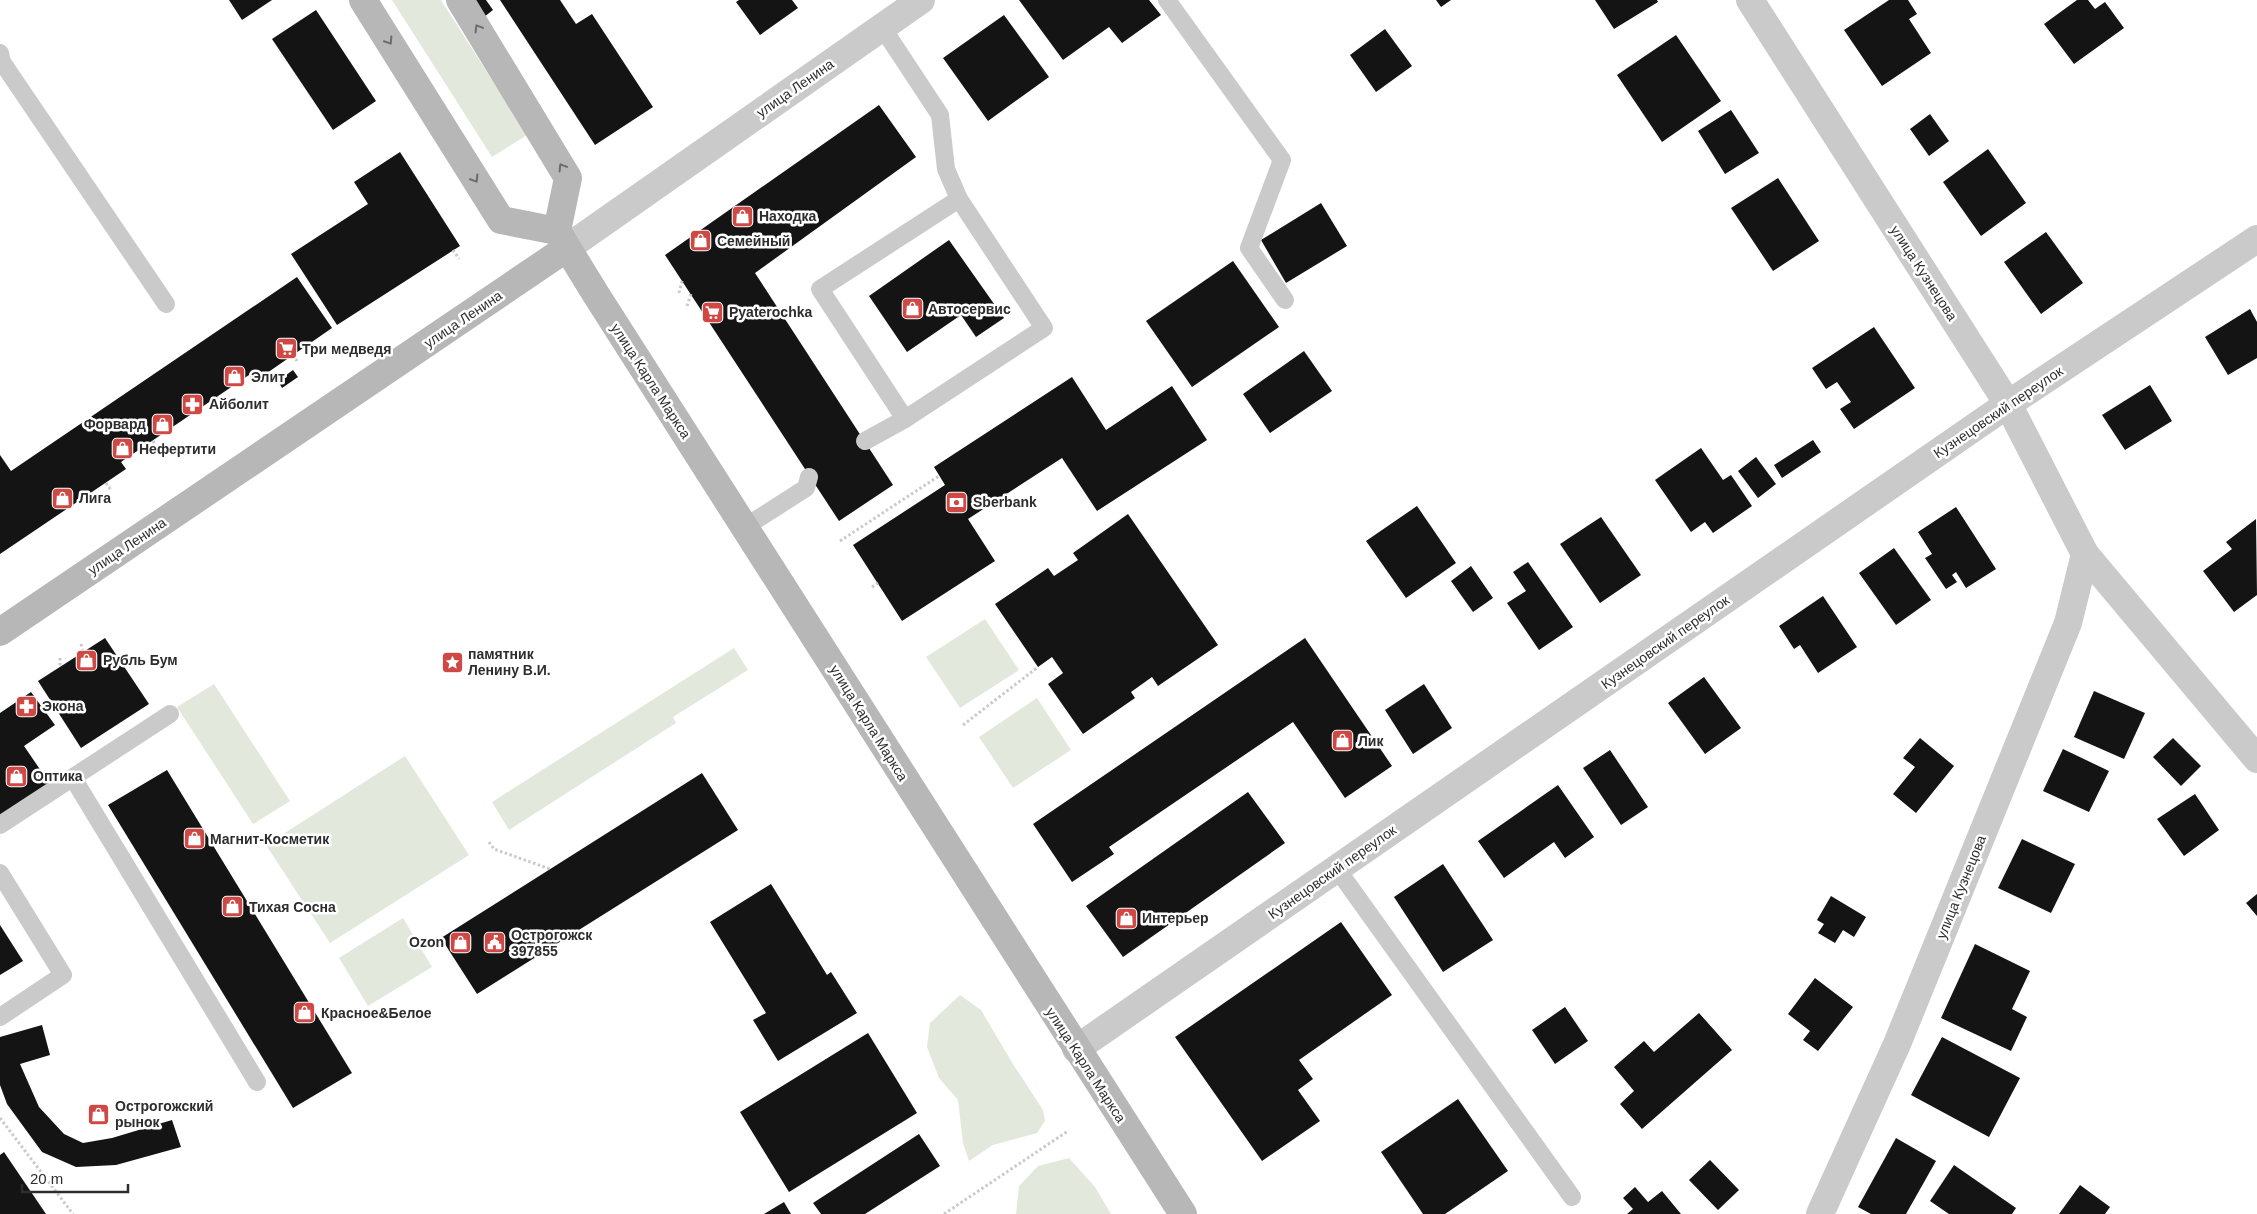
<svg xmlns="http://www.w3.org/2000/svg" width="2257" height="1214" font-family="Helvetica,sans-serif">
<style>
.green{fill:#e2e9dc}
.building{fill:#141414}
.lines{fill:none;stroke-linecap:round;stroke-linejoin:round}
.path{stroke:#cacaca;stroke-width:3;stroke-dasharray:2.5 2.5;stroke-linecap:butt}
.service{stroke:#cacaca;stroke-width:18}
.minor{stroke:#cacaca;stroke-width:28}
.secondary{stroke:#b7b7b7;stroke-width:28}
.oneway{stroke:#6b6b6b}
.labels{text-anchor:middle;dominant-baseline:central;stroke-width:5;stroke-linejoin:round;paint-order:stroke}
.street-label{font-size:14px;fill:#2d2d2d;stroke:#fff}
.poi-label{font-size:14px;font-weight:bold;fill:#2d2d2d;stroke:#fff;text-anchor:start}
</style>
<rect width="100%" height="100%" fill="#fff"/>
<g class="green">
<polygon points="392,0 441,0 527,135 492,157"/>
<polygon points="985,619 1019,670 960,708 926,657"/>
<polygon points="734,648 748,670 673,717 676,723 509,830 492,802"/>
<polygon points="214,684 290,801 253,824 177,707"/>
<polygon points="1037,698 1071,750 1013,788 979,737"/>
<polygon points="405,756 469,855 330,943 266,845"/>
<polygon points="403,918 432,967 368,1006 339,958"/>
<polygon points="960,995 981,1010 1013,1064 1043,1110 1045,1121 1037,1133 993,1145 969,1161 963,1143 958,1100 939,1078 927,1047 930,1023"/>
<polygon points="1069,1158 1095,1187 1111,1214 1016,1214 1019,1186 1038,1166"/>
</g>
<g class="building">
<polygon points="229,0 272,0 242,20"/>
<polygon points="473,0 486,0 493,10 484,17"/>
<polygon points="500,0 560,0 576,24 592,14 653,107 595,145"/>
<polygon points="739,0 792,0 798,8 760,35 736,2"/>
<polygon points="1019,0 1149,0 1161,15 1122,43 1109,27 1063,60"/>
<polygon points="1436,0 1451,0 1441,7"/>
<polygon points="1595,0 1657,0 1658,2 1614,29"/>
<polygon points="1889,0 1908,0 1917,14 1909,19 1931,53 1882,86 1844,30"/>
<polygon points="2077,0 2088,0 2095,9 2105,2 2124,28 2074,64 2044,24"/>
<polygon points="316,10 376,101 333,130 272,39"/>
<polygon points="1004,15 1049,77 988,121 943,58"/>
<polygon points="1385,29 1412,66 1376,92 1350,55"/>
<polygon points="1676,35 1721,101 1662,142 1617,75"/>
<polygon points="879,105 916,157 755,273 893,485 839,521 665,255"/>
<polygon points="1731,110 1759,153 1725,174 1698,131"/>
<polygon points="1930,114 1949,141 1929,156 1910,129"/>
<polygon points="1988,149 2026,203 1981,236 1943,182"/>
<polygon points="400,152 460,246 337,325 291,254 368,204 354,182"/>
<polygon points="1778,178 1819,241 1773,271 1731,208"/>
<polygon points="1321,203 1347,246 1286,283 1261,240"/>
<polygon points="2046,232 2083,283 2041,314 2004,262"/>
<polygon points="949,240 1004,318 976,337 961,315 907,352 869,296"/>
<polygon points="1233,261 1279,327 1192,387 1146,321"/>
<polygon points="297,277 332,328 254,382 249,375 121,462 126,469 0,554 0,455 11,471"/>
<polygon points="2250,309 2257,322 2257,358 2228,375 2205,337"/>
<polygon points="1874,327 1915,388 1854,429 1840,409 1851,402 1837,382 1826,389 1812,368"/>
<polygon points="1304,351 1332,391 1270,433 1243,394"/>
<polygon points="293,370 298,377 282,388 278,381"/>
<polygon points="1072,377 1106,430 1172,386 1207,440 1097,511 1062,458 968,519 995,561 902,621 853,545 945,485 934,467"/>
<polygon points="2150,385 2172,421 2125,450 2102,415"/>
<polygon points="1813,440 1821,452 1782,478 1774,465"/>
<polygon points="1701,448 1723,480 1731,475 1752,506 1713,533 1705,522 1691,532 1655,480"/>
<polygon points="1756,457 1776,484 1758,498 1738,471"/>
<polygon points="1417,506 1456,563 1406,598 1366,541"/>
<polygon points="1956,507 1996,569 1966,588 1956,572 1952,575 1957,582 1946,589 1925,558 1932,554 1918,532"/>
<polygon points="1128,514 1218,645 1158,686 1152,677 1131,692 1135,698 1083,734 1048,684 1063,673 1052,657 1038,667 995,604 1048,568 1054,576 1078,560 1073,553"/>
<polygon points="1601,517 1641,575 1600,603 1560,544"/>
<polygon points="2256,519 2257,595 2234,612 2203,571 2232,549 2226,542"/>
<polygon points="1894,548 1931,600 1896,625 1859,573"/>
<polygon points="1528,562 1573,627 1539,650 1507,603 1526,591 1513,572"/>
<polygon points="1471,566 1493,598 1473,612 1451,581"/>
<polygon points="1823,596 1857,647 1818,673 1800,645 1794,649 1779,626"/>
<polygon points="105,638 149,704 81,748 38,681"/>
<polygon points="1305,638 1392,766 1345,798 1293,722 1109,847 1114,854 1072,882 1033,824"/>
<polygon points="1704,677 1741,728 1705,754 1668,703"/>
<polygon points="1424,684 1452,728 1413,754 1385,710"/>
<polygon points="2094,691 2145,713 2124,759 2074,737"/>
<polygon points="31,692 55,725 24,746 50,784 0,817 0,713"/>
<polygon points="1920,738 1954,766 1916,813 1893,794 1915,767 1903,758"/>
<polygon points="2173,738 2201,766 2181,786 2153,757"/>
<polygon points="2063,749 2109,771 2089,812 2043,791"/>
<polygon points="1610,750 1648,807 1621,825 1583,768"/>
<polygon points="167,770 352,1073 293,1108 108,805"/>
<polygon points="702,773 738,830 477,994 441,938"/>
<polygon points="1558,785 1594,837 1565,858 1554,842 1504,878 1478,841"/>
<polygon points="1248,792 1285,843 1123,957 1086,906"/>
<polygon points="2195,794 2219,830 2184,856 2157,819"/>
<polygon points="2022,839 2075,864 2051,913 1998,888"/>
<polygon points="1443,864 1493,940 1443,972 1394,897"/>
<polygon points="771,884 827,975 831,972 857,1013 778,1061 753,1020 766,1013 710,922"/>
<polygon points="2257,894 2257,916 2246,903"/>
<polygon points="1831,896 1866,917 1854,937 1843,930 1835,943 1818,933 1824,924 1817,920"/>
<polygon points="1341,922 1392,995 1299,1060 1313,1079 1298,1090 1320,1121 1262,1161 1175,1037"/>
<polygon points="0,925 23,961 0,975"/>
<polygon points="1975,944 2030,971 2012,1009 2027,1017 2011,1051 1941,1018"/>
<polygon points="1815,978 1853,1007 1818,1051 1803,1040 1810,1031 1788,1014"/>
<polygon points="1565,1007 1588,1041 1555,1064 1532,1030"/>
<polygon points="1699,1013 1732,1050 1642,1129 1620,1104 1634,1091 1614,1067 1644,1041 1654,1052"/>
<polygon points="42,1025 50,1055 20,1064 39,1107 64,1134 83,1143 112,1138 172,1120 181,1147 116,1165 76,1167 42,1152 7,1104 0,1085 0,1037"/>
<polygon points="868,1033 917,1113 789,1192 740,1112"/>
<polygon points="1942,1037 2020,1078 1989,1137 1911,1095"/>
<polygon points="1458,1099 1508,1171 1445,1214 1423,1214 1381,1152"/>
<polygon points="919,1134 940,1166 865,1214 821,1214 813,1203"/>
<polygon points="1896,1138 1936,1161 1906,1214 1871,1214 1858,1207"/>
<polygon points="4,1152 46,1214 0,1214 0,1155"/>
<polygon points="1710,1160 1739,1190 1718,1210 1689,1180"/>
<polygon points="1954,1165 2016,1208 2012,1214 1949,1214 1930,1201"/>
<polygon points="2080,1185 2110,1207 2105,1214 2059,1214"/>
<polygon points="1635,1187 1648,1202 1662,1191 1681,1214 1627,1214 1633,1209 1623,1198"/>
<polygon points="784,1202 791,1214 764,1214"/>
</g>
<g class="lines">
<g class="path">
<polyline points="453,250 459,259"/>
<polyline points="679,293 682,281"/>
<polyline points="687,306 691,294"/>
<polyline points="293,355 297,361"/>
<polyline points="217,397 226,410"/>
<polyline points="153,441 162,454"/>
<polyline points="106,483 111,490"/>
<polyline points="86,496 92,504"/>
<polyline points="840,541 939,476"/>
<polyline points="872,587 878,583"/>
<polyline points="81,644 83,652"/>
<polyline points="60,658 60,667"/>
<polyline points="963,725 1038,667"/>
<polyline points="489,842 494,849 550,869"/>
<polyline points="0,1118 73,1214"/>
<polyline points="944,1214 1068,1131"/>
</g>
<g class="service">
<polyline points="1167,0 1282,160 1249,248 1285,300"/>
<polyline points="882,27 940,115 946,169 959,199"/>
<polyline points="0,53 2,62 166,304"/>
<polygon points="959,199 1044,328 905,419 820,289"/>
<polyline points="865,441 905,419"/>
<polyline points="745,527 806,488 809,477"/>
<polyline points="73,778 257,1082"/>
<polyline points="0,825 170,714"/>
<polyline points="1337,869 1572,1197"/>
<polyline points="0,873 63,975 0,1017"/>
</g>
<g class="minor">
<polyline points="1750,0 2008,404 2085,554 2257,759"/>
<polyline points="567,248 921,0"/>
<polyline points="1076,1049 2008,404 2257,239"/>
<polyline points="1820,1214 1897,1044 2068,623 2085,554"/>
</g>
<g class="secondary">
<polyline points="363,0 501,220 557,231"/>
<polyline points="460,0 568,178 557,231 595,293 1183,1214"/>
<polyline points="0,632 567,248"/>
</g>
</g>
<defs><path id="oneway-chevron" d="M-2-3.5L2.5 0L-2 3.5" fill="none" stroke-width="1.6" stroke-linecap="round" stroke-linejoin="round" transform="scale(1.25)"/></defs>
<g class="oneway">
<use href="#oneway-chevron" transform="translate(478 28) rotate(-121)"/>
<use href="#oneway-chevron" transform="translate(389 41) rotate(58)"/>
<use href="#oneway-chevron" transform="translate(562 167) rotate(-121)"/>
<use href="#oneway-chevron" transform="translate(475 179) rotate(58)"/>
</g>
<defs>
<symbol id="shop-square" viewBox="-11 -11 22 22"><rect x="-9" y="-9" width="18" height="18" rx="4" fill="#cf4844" stroke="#fff"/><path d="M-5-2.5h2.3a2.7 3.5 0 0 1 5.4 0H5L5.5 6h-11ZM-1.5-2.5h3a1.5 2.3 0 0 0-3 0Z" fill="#fff"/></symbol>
<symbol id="supermarket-square" viewBox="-11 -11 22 22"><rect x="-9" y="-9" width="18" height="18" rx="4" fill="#cf4844" stroke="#fff"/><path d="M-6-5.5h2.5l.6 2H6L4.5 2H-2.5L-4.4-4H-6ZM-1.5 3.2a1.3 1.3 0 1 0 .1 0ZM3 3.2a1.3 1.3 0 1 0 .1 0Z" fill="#fff"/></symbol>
<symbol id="pharmacy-square" viewBox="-11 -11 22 22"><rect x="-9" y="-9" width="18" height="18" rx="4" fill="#cf4844" stroke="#fff"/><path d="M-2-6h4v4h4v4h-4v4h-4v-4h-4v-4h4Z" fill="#fff"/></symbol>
<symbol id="bank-square" viewBox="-11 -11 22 22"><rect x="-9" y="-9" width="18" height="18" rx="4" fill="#cf4844" stroke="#fff"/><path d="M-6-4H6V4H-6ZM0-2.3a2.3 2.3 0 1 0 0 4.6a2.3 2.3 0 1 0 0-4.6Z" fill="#fff"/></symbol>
<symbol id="sight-square" viewBox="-11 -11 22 22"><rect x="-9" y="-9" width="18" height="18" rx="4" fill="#cf4844" stroke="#fff"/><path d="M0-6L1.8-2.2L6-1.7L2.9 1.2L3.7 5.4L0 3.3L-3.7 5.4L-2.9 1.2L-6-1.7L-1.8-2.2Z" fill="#fff"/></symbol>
<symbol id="civic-square" viewBox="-11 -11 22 22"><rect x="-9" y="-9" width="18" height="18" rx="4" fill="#cf4844" stroke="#fff"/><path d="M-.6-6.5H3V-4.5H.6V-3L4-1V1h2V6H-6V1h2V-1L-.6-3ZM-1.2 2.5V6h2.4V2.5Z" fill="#fff"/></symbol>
</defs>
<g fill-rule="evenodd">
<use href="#shop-square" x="730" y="204" width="25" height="25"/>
<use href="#shop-square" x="688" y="228" width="25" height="25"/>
<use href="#shop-square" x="900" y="296" width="25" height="25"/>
<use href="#supermarket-square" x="700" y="300" width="25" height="25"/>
<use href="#supermarket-square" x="274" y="336" width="25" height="25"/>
<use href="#shop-square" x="222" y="364" width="25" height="25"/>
<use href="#pharmacy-square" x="180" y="392" width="25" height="25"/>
<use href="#shop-square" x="150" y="412" width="25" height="25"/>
<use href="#shop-square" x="110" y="436" width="25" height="25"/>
<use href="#shop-square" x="50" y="486" width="25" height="25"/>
<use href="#bank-square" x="944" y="490" width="25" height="25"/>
<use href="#shop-square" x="74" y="648" width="25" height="25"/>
<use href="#sight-square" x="440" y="650" width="25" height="25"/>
<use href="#pharmacy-square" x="14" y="694" width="25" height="25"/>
<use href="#shop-square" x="1330" y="728" width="25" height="25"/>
<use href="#shop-square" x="4" y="764" width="25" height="25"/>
<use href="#shop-square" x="182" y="826" width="25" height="25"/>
<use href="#shop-square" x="220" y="894" width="25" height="25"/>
<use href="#shop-square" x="1114" y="906" width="25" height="25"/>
<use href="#shop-square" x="448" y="930" width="25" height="25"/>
<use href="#civic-square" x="482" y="930" width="25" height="25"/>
<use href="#shop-square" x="292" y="1000" width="25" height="25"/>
<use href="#shop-square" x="86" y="1102" width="25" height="25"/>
</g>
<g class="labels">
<g class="street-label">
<text transform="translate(795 88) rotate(-35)">улица Ленина</text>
<text transform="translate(1924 273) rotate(57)">улица Кузнецова</text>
<text transform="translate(463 319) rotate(-34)">улица Ленина</text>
<text transform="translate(651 381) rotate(57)">улица Карла Маркса</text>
<text transform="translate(1998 412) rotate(-34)">Кузнецовский переулок</text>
<text transform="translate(127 546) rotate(-34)">улица Ленина</text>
<text transform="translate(1665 642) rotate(-35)">Кузнецовский переулок</text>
<text transform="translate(869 723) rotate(58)">улица Карла Маркса</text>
<text transform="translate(1332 872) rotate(-35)">Кузнецовский переулок</text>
<text transform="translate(1961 887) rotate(-68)">улица Кузнецова</text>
<text transform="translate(1086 1065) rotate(57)">улица Карла Маркса</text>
</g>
<g class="poi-label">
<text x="759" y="216">Находка</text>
<text x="717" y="241">Семейный</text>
<text x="928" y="309">Автосервис</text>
<text x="729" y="312">Pyaterochka</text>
<text x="302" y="349">Три медведя</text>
<text x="251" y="377">Элит</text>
<text x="209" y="404">Айболит</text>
<text x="146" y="424" text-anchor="end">Форвард</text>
<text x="139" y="449">Нефертити</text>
<text x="79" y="498">Лига</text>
<text x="973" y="502">Sberbank</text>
<text x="468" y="654">памятник<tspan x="468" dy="16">Ленину В.И.</tspan></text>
<text x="103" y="660">Рубль Бум</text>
<text x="42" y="706">Экона</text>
<text x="1358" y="741">Лик</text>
<text x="33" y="776">Оптика</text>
<text x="210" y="839">Магнит-Косметик</text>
<text x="249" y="907">Тихая Сосна</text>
<text x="1142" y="918">Интерьер</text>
<text x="511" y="935">Острогожск<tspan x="511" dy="16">397855</tspan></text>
<text x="444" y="942" text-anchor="end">Ozon</text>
<text x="321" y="1013">Красное&amp;Белое</text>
<text x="115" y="1106">Острогожский<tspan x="115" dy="16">рынок</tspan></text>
</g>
</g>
<path d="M22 1184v8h106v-8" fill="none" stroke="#2d2d2d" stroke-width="2.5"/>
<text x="30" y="1184" font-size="15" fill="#2d2d2d" stroke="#ffffff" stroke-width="4" paint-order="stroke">20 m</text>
</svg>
